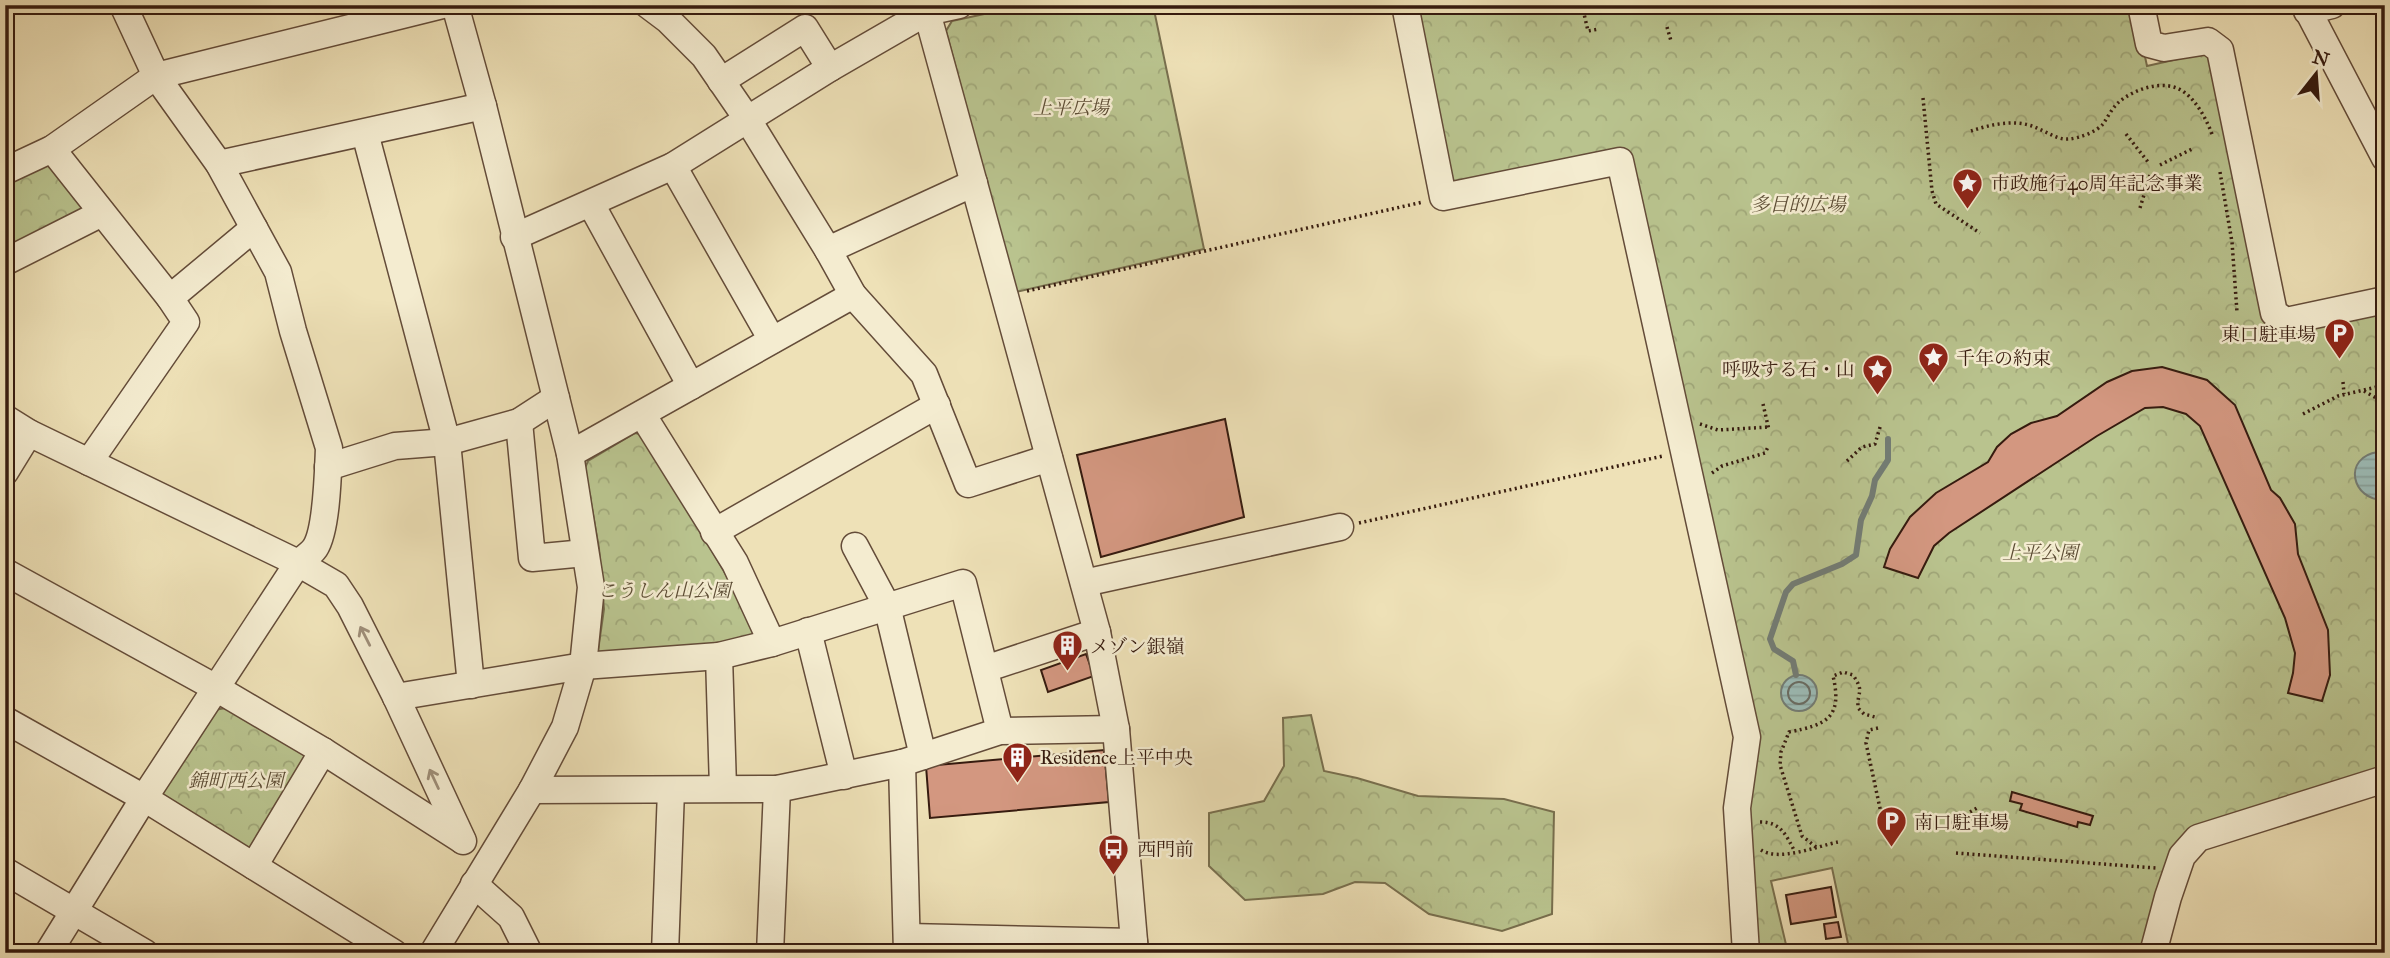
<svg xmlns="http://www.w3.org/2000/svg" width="2390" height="958" font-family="'IM FELL Great Primer','Noto Serif JP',serif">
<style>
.forest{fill:url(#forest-crowns);stroke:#786f4e;stroke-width:2}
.water{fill:url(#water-rules);stroke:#737c74;stroke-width:2}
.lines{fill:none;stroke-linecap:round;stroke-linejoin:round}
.shore{stroke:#696c63;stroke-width:2}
.stream{stroke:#737c74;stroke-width:6}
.building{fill:#d39780;stroke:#361b0f;stroke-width:2}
.minor-casing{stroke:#644c39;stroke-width:29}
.path{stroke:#361b0f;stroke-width:3.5;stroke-dasharray:2 3.5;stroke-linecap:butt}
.minor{stroke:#f4ecd0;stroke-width:26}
.oneway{stroke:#9e8e79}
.labels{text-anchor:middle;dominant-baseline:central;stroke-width:5;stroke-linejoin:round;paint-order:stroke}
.park-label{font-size:19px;font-style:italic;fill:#5d4d35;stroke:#f4ecd0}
.poi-label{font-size:19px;fill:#361b0f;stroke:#f4ecd0;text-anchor:start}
</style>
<defs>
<pattern id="forest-crowns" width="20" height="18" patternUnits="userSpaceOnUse" patternTransform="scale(1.75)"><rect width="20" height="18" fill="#b9c38e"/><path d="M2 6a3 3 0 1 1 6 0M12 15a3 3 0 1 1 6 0" fill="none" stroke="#a0a779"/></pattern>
<pattern id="water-rules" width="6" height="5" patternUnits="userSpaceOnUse" patternTransform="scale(1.75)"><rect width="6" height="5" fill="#9cbcb7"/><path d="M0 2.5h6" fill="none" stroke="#87a19c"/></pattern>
</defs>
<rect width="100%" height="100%" fill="#eee1b7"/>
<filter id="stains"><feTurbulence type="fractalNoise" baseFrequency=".00286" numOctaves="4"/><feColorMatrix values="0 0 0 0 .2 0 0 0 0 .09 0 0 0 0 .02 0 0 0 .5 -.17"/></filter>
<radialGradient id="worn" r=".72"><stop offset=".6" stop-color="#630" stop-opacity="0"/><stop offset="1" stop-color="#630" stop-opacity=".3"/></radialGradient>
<g class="forest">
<polygon points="1026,5 1153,5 1204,249 1016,292 946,31 952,21"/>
<polygon points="1413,5 2134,5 2147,66 2204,53 2211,55 2275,335 2385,310 2385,767 2189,835 2143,953 1850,953 1832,868 1771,881 1788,953 1754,953 1748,777 1627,151 1461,186 1449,181"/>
<polygon points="49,162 92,208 5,255 5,182"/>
<polygon points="635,433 644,435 759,631 756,641 605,658 598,651 604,609 599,549 585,468 588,461"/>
<polygon points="226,708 308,756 249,854 159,795 214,710"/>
<polygon points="1311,715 1324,771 1357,778 1418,796 1504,799 1554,812 1552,914 1502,931 1429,914 1385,883 1355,882 1323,894 1245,900 1209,866 1209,813 1264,801 1284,766 1283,718"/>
</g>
<g class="water">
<path d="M2378 452 2385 453V500C2351 501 2342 457 2378 452Z"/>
<circle cx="1799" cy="693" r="18"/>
</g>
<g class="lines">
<circle class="shore" cx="1799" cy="693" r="11"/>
<polyline class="stream" points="1796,675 1793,661 1774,649 1770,639 1786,592 1793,584 1842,564 1856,555 1861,520 1872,496 1875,480 1888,460 1888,439"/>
</g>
<g class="building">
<polygon points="2162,367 2207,380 2235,405 2271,490 2280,498 2295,524 2298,554 2328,630 2330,675 2322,701 2288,693 2293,673 2295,653 2285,618 2200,426 2186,414 2163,407 2145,408 2097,436 1949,533 1934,546 1918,578 1884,567 1890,549 1910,517 1936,493 1988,462 1997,447 2011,434 2031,423 2057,416 2107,382 2132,371"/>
<polygon points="1225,419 1244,517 1101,557 1077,455"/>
<polygon points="1086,654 1094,676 1048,692 1041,670"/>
<polygon points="1104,750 1109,802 930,818 926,766"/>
<polygon points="2012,792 2093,816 2090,825 2078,822 2077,827 2020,810 2022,804 2010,801"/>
<polygon points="1831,887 1836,917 1791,924 1786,895"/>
<polygon points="1838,922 1841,937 1826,939 1824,924"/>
</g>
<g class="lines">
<defs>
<g id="minor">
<polyline points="648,5 668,20 704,56 748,120 828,250 853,295 924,374 968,484 1049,458"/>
<polyline points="925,5 1097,632 1116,729 1135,953"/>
<polyline points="1405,5 1443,197 1620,161 1747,737 1737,808 1746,953"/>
<polyline points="2141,5 2149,44 2164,48 2208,41 2220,50 2274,313 2286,321 2385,300"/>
<polyline points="2305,5 2385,158"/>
<polyline points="2307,11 2332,5"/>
<polyline points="721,81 805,28 830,68"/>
<polyline points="365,133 447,442 471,685"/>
<polyline points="52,149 170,298 186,322 89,462"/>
<polyline points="219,164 483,106"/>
<polyline points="673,166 772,340"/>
<polyline points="5,171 52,149 156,76 443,5"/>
<polyline points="591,204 691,386"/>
<polyline points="514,237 673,166 830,68 927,12 959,5"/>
<polyline points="828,250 974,183"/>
<polyline points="5,262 102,213"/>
<polyline points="170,298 254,228"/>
<polyline points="642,414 735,563 772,643"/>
<polyline points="5,418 29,433 298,563 336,585 350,606 396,697 463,841"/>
<polyline points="519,422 532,558 585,553"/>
<polyline points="570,454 853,295"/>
<polyline points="328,467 395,446 447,442 519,422 556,398"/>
<polyline points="5,472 29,433"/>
<polyline points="714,532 937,405"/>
<polyline points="855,546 887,606 923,756"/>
<polyline points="5,572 216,688 323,751 462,840"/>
<polyline points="1084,583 1340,527"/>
<polyline points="808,631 844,776"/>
<polyline points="719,656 723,788"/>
<polyline points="985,669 1097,632"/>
<polyline points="396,697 583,666 719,656 772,643 963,583 1000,731"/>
<polyline points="5,720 144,798 394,953"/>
<polyline points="902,763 907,953"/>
<polyline points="532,790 777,789 902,763 1000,731 1116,729"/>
<polyline points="254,866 323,751"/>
<polyline points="5,871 145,953"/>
<polyline points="474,884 511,917 529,953"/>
<polyline points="908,937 1134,942"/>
<path d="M48 953 144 798 298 563C303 559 311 554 315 548 327 530 328 471 329 448L293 331 278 272 219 164 156 76 123 5"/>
<polyline points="433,953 532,790 565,727 583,666 591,587 570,454 483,106 455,5"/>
<polyline points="665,953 671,790"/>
<polyline points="770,953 777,789"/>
<polyline points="2153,953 2168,897 2182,856 2198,838 2385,779"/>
</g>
</defs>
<use href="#minor" class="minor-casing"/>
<g class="path">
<polyline points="1582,5 1588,31 1599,29"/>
<polyline points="1667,27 1671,41"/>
<polyline points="1923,98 1932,191 1936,204 1980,233"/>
<path d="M1971 131C1992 124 2018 118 2039 129 2049 133 2058 140 2069 139 2080 138 2096 132 2103 124 2108 117 2112 108 2119 102 2134 89 2165 78 2184 92 2197 101 2208 122 2213 137"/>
<polyline points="2126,134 2148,162"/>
<polyline points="2160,165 2192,149"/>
<polyline points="2220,172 2232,242 2237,312"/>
<polyline points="2140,208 2150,175"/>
<polyline points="1027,291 1423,202"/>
<polyline points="2343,382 2344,394"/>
<polyline points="2364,391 2385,403"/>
<polyline points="1763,404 1769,430"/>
<polyline points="2303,414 2338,396 2385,385"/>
<polyline points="1700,424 1718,430 1769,427"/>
<polyline points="1847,461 1862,447 1875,444 1881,424"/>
<polyline points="1712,473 1722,466 1765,453 1768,447"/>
<polyline points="1359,523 1663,456"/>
<polyline points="1878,728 1869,730 1866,743 1881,813"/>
<path d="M1760 822C1781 822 1786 835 1795 852"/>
<polyline points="1951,823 1977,808"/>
<path d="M1816 847 1802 836 1780 765 1781 752 1789 732C1826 725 1843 718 1833 676L1843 672 1853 675C1865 693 1857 690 1858 708L1864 714 1875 717"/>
<path d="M1761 850C1779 862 1818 846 1838 842"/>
<polyline points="1956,853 2156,868"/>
</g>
<use href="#minor" class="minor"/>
</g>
<defs><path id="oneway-shaft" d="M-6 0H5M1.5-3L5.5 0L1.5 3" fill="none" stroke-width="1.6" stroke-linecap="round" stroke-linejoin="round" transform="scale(1.75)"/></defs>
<g class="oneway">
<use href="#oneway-shaft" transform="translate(365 636) rotate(-117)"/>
<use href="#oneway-shaft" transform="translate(434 779) rotate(-115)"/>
</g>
<defs>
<symbol id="sight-pin" viewBox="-11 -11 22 30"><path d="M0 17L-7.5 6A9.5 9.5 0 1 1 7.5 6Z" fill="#8f2418" stroke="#f4ecd0"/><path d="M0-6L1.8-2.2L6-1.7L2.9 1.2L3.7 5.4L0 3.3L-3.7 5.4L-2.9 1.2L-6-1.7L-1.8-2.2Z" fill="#fff"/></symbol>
<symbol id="parking-pin" viewBox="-11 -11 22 30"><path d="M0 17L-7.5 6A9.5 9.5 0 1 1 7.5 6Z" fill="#8f2418" stroke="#f4ecd0"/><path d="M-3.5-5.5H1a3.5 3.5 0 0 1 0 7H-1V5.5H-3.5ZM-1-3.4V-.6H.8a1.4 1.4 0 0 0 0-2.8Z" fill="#fff"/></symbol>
<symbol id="building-pin" viewBox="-11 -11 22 30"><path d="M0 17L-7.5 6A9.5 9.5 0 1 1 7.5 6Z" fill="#8f2418" stroke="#f4ecd0"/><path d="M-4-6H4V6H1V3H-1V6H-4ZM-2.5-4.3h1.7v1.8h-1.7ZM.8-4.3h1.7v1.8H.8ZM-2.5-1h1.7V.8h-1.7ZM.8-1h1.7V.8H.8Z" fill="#fff"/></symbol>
<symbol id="bus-pin" viewBox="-11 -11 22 30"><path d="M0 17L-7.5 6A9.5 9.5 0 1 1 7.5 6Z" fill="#8f2418" stroke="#f4ecd0"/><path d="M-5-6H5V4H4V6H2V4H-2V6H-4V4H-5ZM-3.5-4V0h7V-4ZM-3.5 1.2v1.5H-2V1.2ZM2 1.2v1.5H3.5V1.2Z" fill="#fff"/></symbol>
</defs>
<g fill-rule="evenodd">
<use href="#sight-pin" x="1950" y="166" width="35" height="47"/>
<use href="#parking-pin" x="2322" y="316" width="35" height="47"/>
<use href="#sight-pin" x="1916" y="340" width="35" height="47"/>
<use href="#sight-pin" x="1860" y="352" width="35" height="47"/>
<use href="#building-pin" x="1050" y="628" width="35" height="47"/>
<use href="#building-pin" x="1000" y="740" width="35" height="47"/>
<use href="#parking-pin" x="1874" y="804" width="35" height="47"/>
<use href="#bus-pin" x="1096" y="832" width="35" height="47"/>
</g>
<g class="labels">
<g class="park-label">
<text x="1071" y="107">上平広場</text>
<text x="1798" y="204">多目的広場</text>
<text x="2040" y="552">上平公園</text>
<text x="664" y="590">こうしん山公園</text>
<text x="236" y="780">錦町西公園</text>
</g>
<g class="poi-label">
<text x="1991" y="183">市政施行40周年記念事業</text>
<text x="2316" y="334" text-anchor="end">東口駐車場</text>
<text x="1956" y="358">千年の約束</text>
<text x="1855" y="369" text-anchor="end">呼吸する石・山</text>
<text x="1090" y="646">メゾン銀嶺</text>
<text x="1040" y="757">Residence上平中央</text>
<text x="1914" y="822">南口駐車場</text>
<text x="1137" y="849">西門前</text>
</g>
</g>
<rect width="2390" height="958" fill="none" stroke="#eee1b7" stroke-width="28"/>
<rect x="7" y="7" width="2376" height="944" fill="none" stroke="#361b0f" stroke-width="3.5"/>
<rect x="14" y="14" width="2362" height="930" fill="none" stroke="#361b0f" stroke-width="2"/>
<g transform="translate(2316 74) rotate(17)" stroke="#f4ecd0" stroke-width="5" paint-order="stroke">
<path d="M0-5L12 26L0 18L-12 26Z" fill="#361b0f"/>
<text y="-10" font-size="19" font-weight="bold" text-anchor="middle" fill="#361b0f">N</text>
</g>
<rect width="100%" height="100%" filter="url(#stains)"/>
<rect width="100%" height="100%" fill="url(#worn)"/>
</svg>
